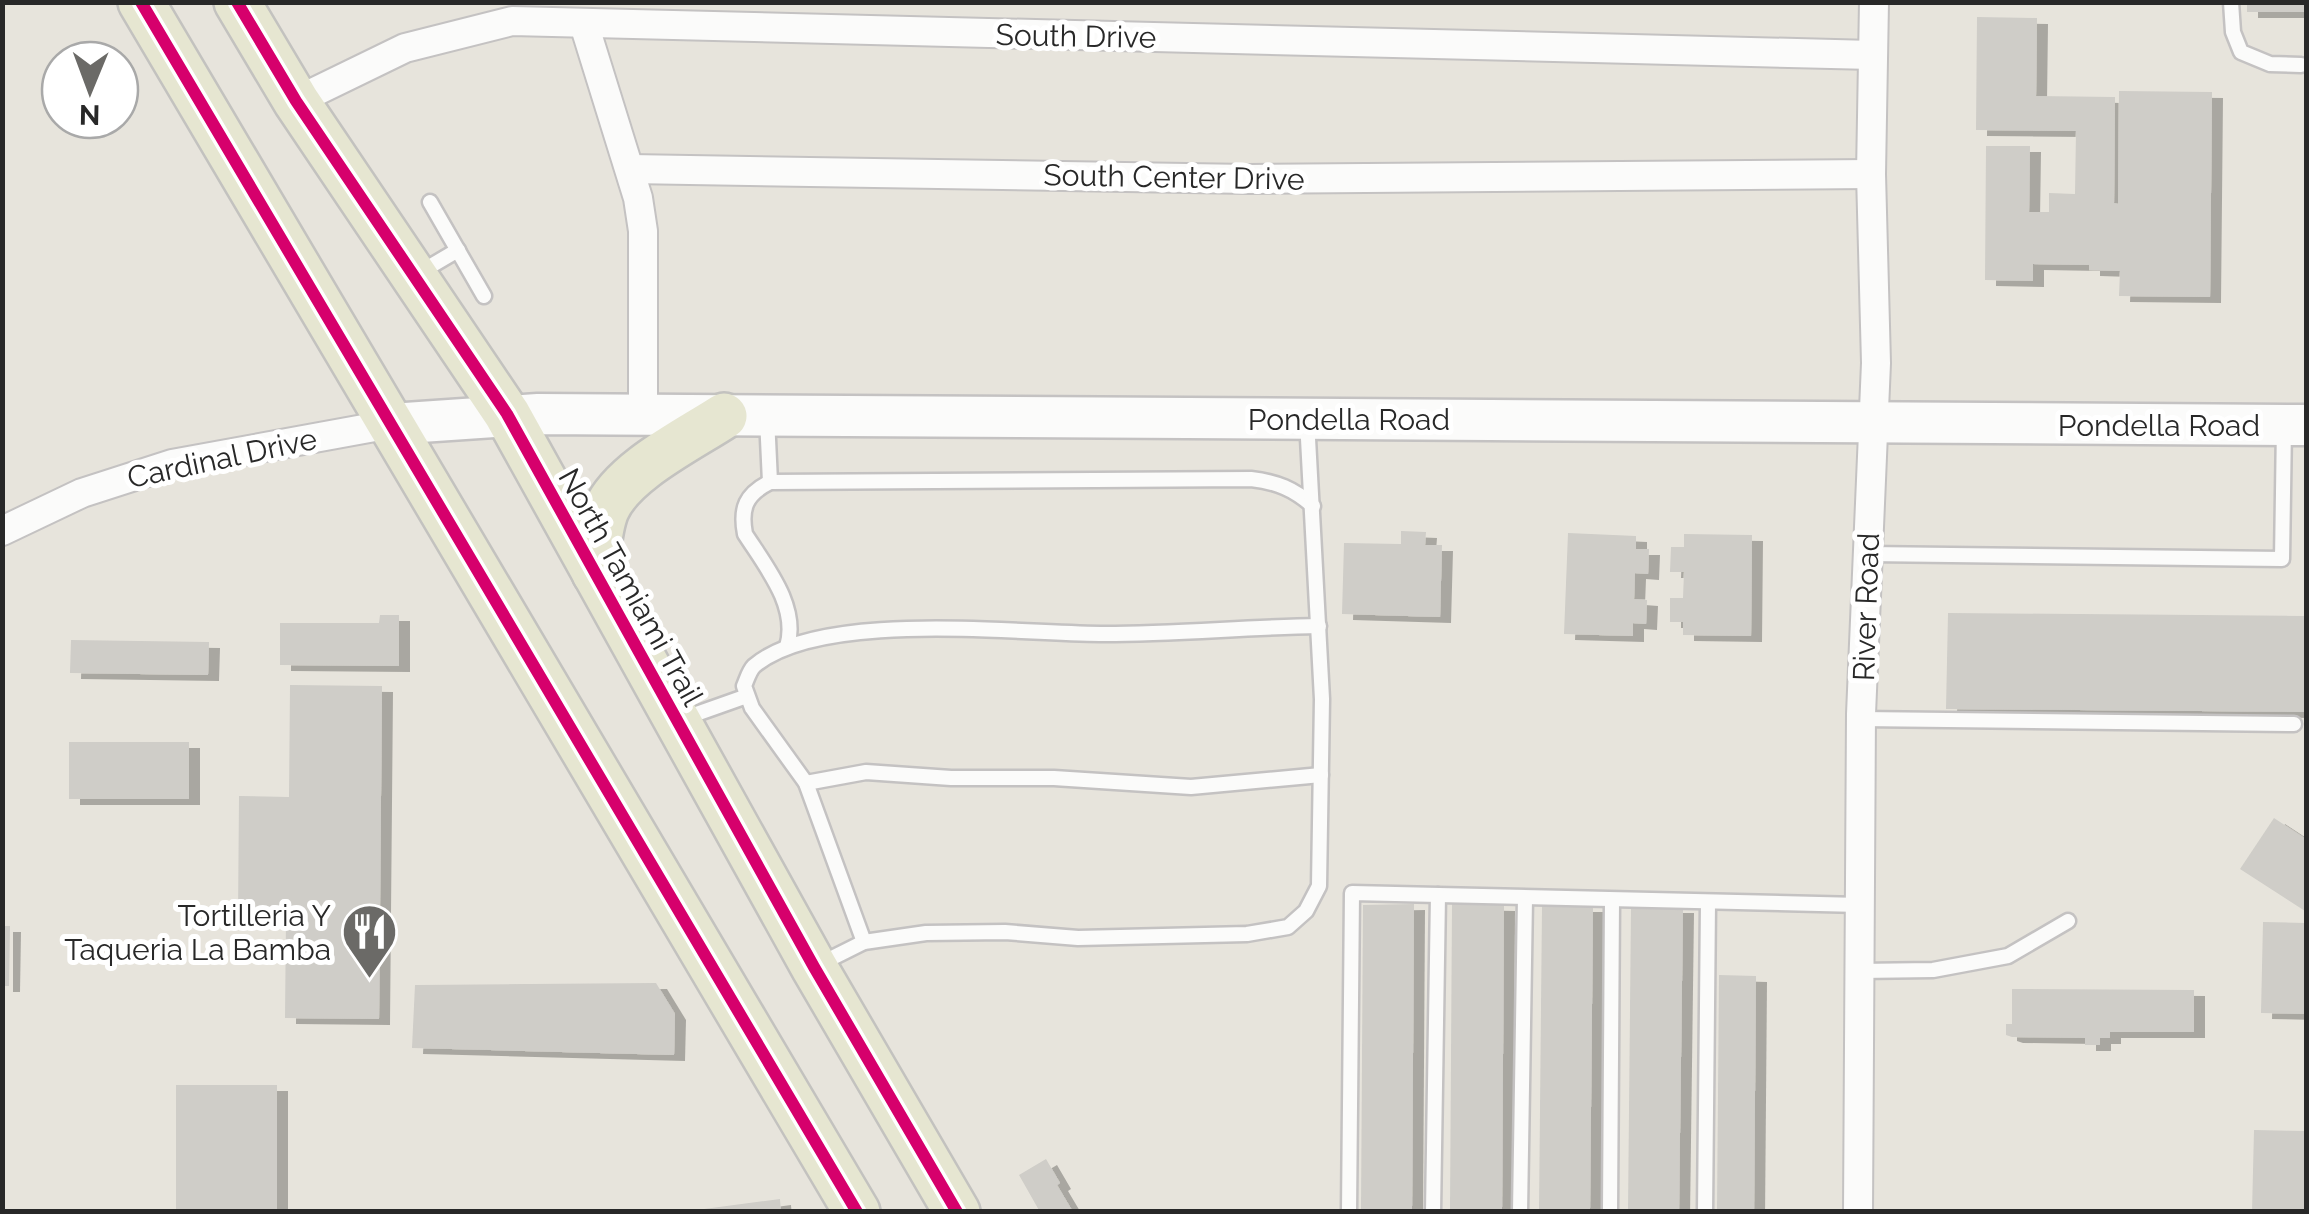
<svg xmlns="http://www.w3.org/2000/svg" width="2309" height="1214" font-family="Raleway,sans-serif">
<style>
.building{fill:#cfcdc8;filter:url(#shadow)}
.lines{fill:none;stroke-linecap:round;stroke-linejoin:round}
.service-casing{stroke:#c4c2c2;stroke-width:19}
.minor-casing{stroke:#c4c2c2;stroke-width:32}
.secondary-casing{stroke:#c4c2c2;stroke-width:45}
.primary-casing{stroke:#c3c2bf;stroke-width:50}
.service{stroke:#fbfbfa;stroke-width:14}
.minor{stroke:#fbfbfa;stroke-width:28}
.secondary{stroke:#fbfbfa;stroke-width:40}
.primary{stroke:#e6e6d1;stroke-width:45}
.cycleway-casing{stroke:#fff;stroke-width:19}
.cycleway{stroke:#d6006c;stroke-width:12}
.labels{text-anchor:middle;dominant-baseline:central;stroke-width:10;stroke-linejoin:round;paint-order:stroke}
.street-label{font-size:30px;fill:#282828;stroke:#fff}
.poi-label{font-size:30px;fill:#282828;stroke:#fff;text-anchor:end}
</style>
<defs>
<filter id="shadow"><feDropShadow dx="11" dy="6" stdDeviation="0" flood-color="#0004"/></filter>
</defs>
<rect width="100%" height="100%" fill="#e7e4dc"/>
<g class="building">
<rect x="2247" y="2" width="59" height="10"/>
<polygon points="1977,17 2037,18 2036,96 2115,97 2114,203 2118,204 2119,91 2212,92 2210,297 2119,296 2120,271 2089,270 2089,265 2033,264 2033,281 1985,280 1986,146 2030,146 2029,212 2049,212 2049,193 2075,194 2076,131 1976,130"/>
<polygon points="1401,531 1426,532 1425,545 1442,545 1440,617 1342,614 1344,543 1401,544"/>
<polygon points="1568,533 1636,536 1636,549 1649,549 1648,574 1635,573 1634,599 1647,600 1646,624 1633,623 1633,636 1564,634"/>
<polygon points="1684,534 1752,535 1751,636 1683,635 1683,622 1670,622 1670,598 1683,598 1684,572 1670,572 1671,547 1684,547"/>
<polygon points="1948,613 2306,616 2306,712 1946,709"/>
<polygon points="380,615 399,615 399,666 280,665 280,623 379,623"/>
<polygon points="71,640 209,642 208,675 70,673"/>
<polygon points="290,685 382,686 379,1019 285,1018 286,917 238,917 239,796 289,797"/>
<rect x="69" y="742" width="120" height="57"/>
<polygon points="2274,818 2306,839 2305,911 2240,869"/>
<polygon points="1414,904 1412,1212 1361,1212 1363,905"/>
<polygon points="1452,904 1504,905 1502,1212 1450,1212"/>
<polygon points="1542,906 1593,906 1590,1212 1539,1212"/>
<polygon points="1631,907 1683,907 1679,1212 1628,1212"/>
<polygon points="2263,922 2306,923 2306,1014 2261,1013"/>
<polygon points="2,926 10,926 9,986 2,986"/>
<polygon points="1719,975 1756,976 1754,1212 1717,1212"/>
<polygon points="656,983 675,1014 674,1055 412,1048 415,985"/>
<polygon points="2012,989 2194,990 2194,1032 2110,1032 2110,1038 2100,1038 2100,1045 2085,1045 2085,1038 2012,1037 2006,1035 2006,1024 2012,1024"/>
<rect x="176" y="1085" width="101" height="127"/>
<polygon points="2254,1130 2306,1131 2306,1212 2252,1212"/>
<polygon points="1046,1159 1060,1183 1057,1185 1073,1212 1040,1212 1019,1175"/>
<polygon points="780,1199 781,1212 705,1212 704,1209"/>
</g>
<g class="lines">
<defs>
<g id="service">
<polyline points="2231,2 2233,32 2241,52 2270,64 2301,65"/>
<polyline points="430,202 484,296"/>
<polyline points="419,273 458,250"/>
<polyline points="767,418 770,482"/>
<polyline points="1868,554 2282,559 2284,426"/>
<path d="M787 647C799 607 767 568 745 534 740 508 746 494 770 482L1251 479C1277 482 1294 489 1313 506"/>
<polyline points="682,719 747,696"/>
<polyline points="1861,719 2294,724"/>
<polyline points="806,783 866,772 951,778 1054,778 1191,787 1321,775"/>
<path d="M864 942 806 783 752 708 744 686C747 679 749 671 754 666 821 609 1019 634 1105 634 1176 634 1248 627 1319 626"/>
<polyline points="820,964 864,942 926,933 1005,932 1078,938 1247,934 1288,927 1306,911 1319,886 1322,699 1307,420"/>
<polyline points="1859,971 1933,970 2008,956 2068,921"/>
<polyline points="1349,1212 1352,893 1860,905"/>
<polyline points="1433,1212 1438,895"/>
<polyline points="1520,1212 1525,898"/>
<polyline points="1610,1212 1612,900"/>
<polyline points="1705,1212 1708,903"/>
</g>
<g id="minor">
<polyline points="584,24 638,198 643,231 643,415"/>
<polyline points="296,101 405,48 512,21 1873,55"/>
<polyline points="630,169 1249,179 1871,174"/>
<polyline points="2,531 82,493 172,464 391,424"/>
<polyline points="1858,1212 1861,714 1876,363 1871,174 1874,2"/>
</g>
<polyline id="secondary" points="391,424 538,414 2306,425"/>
<g id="primary">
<polyline points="141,2 857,1212"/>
<polyline points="237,2 296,101 507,414 814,967 957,1212"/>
<path d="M595 573C598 552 598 530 606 510 623 471 689 439 724 416"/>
</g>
</defs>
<use href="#service" class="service-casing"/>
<use href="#minor" class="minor-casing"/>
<use href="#secondary" class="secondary-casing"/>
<use href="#primary" class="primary-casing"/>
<use href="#service" class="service"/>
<use href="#minor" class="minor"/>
<use href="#secondary" class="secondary"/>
<use href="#primary" class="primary"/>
<defs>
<g id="cycleway">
<polyline points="141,2 857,1212"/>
<polyline points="237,2 296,101 507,414 814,967 957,1212"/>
</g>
</defs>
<use href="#cycleway" class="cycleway-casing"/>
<use href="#cycleway" class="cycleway"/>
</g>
<defs>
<symbol id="restaurant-pin" viewBox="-11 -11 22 30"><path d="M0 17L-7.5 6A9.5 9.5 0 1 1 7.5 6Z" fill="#6b6a67" stroke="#fff"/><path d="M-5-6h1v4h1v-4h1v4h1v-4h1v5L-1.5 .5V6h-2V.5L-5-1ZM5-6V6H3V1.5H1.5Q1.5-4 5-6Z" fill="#fff"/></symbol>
</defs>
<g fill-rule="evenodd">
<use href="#restaurant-pin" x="338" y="900" width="63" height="86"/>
</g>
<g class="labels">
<g class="street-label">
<text transform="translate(1076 36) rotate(1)">South Drive</text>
<text transform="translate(1174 177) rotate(1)">South Center Drive</text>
<text x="1349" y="419">Pondella Road</text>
<text x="2159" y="425">Pondella Road</text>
<text transform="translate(222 458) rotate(-12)">Cardinal Drive</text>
<text transform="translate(631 587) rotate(61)">North Tamiami Trail</text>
<text transform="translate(1866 607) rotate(-88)">River Road</text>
</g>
<g class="poi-label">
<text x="331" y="915">Tortilleria Y<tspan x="331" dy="34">Taqueria La Bamba</tspan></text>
</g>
</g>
<rect width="2309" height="1214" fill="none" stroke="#282828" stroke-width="10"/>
<g transform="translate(90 90) rotate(181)"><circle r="48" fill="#ffffff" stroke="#a9a9a9" stroke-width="2.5"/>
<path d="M0-8L18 38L0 25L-18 38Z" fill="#6b6a67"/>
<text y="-15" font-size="28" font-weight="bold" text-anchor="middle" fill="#282828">N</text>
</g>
</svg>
